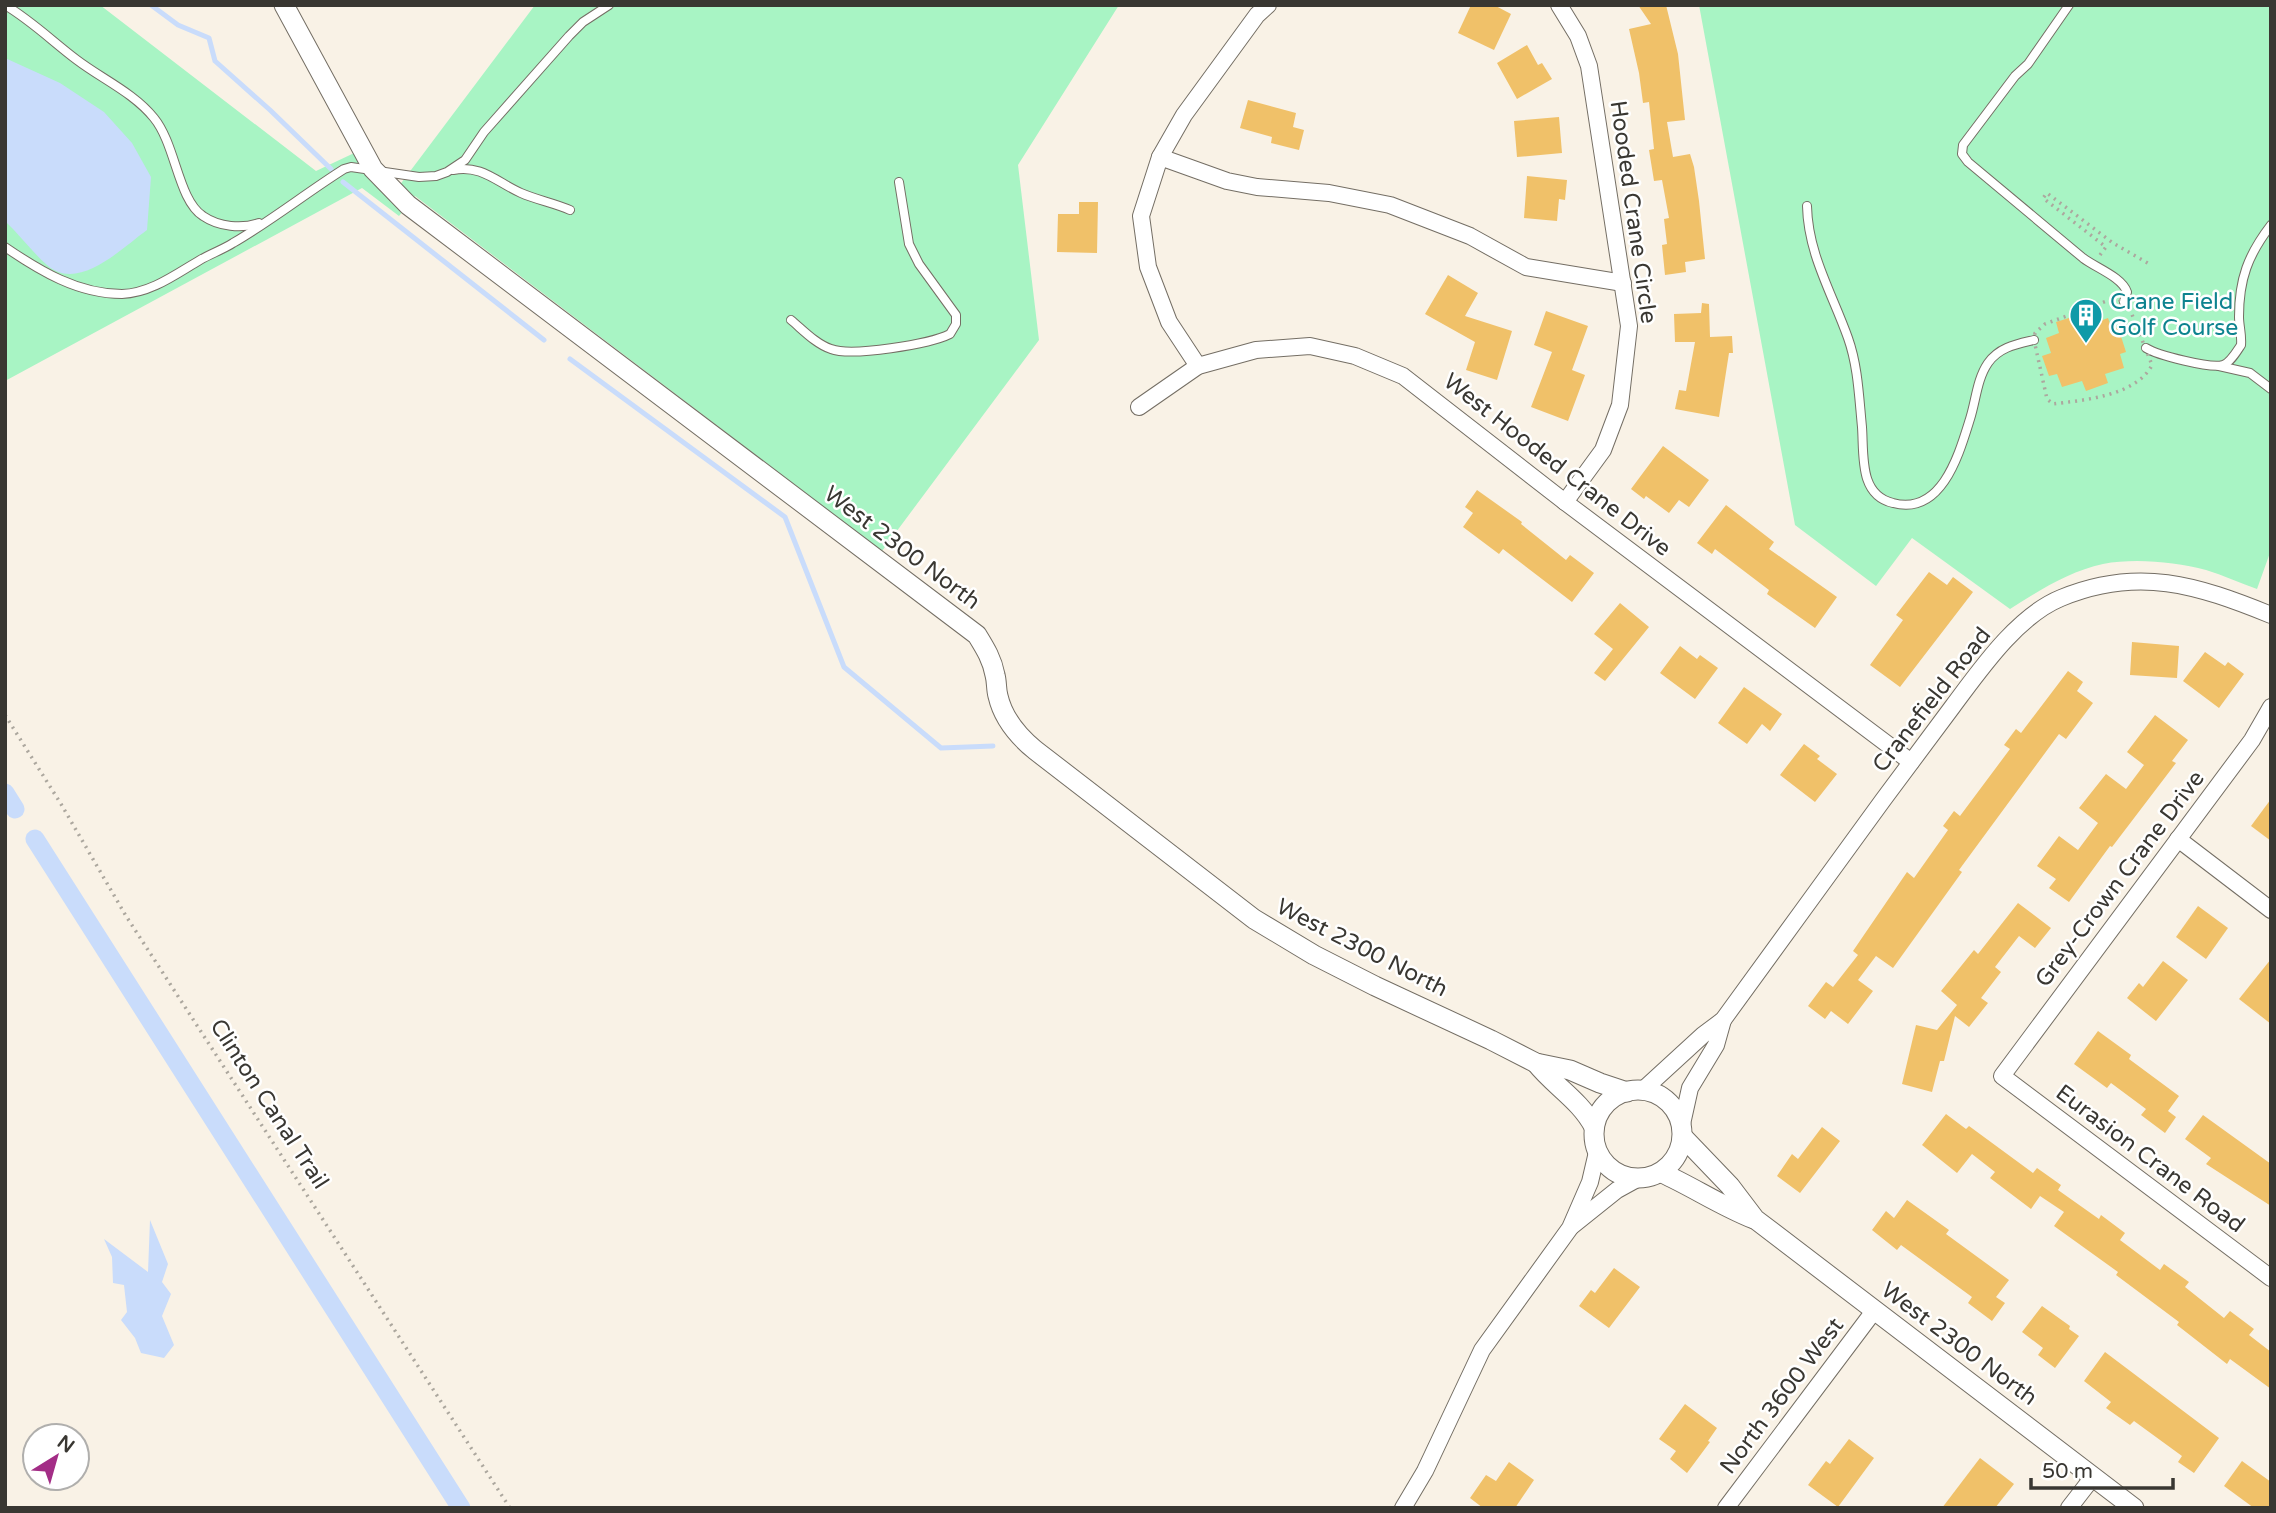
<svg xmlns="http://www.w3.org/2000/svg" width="2276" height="1513" font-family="'Varela Round',sans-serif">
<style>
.green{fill:#a8f4c4}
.water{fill:#c9dcfb}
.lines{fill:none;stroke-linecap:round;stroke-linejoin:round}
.stream{stroke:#c9dcfb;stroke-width:5}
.canal{stroke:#c9dcfb;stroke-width:19}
.building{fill:#f0c169}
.service-casing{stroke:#746e64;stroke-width:10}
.minor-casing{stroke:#746e64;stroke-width:18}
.tertiary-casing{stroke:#746e64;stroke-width:21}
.path{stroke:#aca79e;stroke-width:3.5;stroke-dasharray:2 5;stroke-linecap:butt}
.service{stroke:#fff;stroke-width:8}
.minor{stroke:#fff;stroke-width:16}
.tertiary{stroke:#fff;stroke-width:19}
.labels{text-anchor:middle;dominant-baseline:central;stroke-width:5;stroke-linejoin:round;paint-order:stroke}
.street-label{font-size:23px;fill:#393732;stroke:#fff}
.culture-label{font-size:23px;fill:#0d838f;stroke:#fff;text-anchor:start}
</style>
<rect width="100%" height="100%" fill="#f9f2e6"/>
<g class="green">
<polygon points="5,5 100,5 316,171 367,147 399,186 535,5 1119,5 1018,165 1039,340 882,551 415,196 399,216 362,188 5,381"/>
<path d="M1699 5H2271V550L2257 589C2240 583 2223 575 2206 570 2175 562 2135 558 2103 564 2070 571 2038 591 2010 609L1912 538 1876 586 1795 525Z"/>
</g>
<g class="water">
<path d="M5 58 60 83 104 112 132 143 151 177 147 230C122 248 78 293 47 265 32 252 20 235 5 221Z"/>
<polygon points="150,1220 168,1264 162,1282 171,1294 162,1316 174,1345 164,1358 141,1353 135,1338 121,1320 127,1312 124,1285 113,1283 112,1257 104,1239 148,1272"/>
</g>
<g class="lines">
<g class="stream">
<polyline points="151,5 178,25 209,38 215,61 270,110 331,169"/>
<polyline points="343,182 544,340"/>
<polyline points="570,359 785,517 844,667 941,748 993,746"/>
</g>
<g class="canal">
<polyline points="5,793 15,809"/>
<polyline points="35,839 461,1508"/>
</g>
</g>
<g class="building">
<polygon points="1471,5 1494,5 1511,14 1494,50 1458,33"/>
<polygon points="1638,5 1666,5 1678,54 1685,120 1667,122 1673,157 1690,154 1694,167 1699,201 1705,259 1685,262 1686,272 1665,275 1662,245 1667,244 1664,219 1669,218 1662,180 1654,181 1649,150 1654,149 1649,102 1643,103 1639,73 1629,29 1651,24"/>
<polygon points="1527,45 1538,65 1542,63 1552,79 1517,99 1497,63"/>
<polygon points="1248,100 1296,113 1293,127 1304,130 1299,150 1271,143 1272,137 1240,128"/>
<polygon points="1559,117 1562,153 1517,157 1514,121"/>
<polygon points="1527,176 1567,180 1565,200 1559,199 1557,221 1524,218"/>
<polygon points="1079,202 1098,202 1097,253 1057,252 1058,214 1079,214"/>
<polygon points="1448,275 1478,293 1465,316 1512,331 1497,380 1466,370 1475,342 1425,314"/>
<polygon points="1702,303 1709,304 1710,337 1732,336 1733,353 1729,353 1719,417 1675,409 1679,390 1686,391 1695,342 1675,342 1674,314 1701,313"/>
<polygon points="1546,311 1588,326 1572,370 1585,375 1568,421 1531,407 1552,352 1534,345"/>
<polygon points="2085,313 2089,325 2108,318 2112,329 2118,327 2126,352 2120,354 2124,368 2105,374 2108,383 2086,391 2082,381 2062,387 2057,374 2049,376 2042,356 2051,353 2046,338 2059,333 2056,322"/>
<polygon points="1663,446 1709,480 1689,507 1679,500 1669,513 1646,496 1644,499 1631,489"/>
<polygon points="1477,490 1522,522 1521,524 1566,560 1570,555 1594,573 1572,602 1503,549 1499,554 1463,527 1473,513 1465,507"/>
<polygon points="1726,505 1774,542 1769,549 1837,597 1815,628 1767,594 1769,590 1715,549 1712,554 1697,543"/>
<polygon points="1929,572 1947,585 1953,577 1973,592 1900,687 1870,665 1903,620 1896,615"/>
<polygon points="1620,603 1649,627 1605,681 1594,673 1613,649 1594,634"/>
<polygon points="2132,642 2179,646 2177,678 2130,675"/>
<polygon points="1680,646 1697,659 1700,655 1718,668 1695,699 1660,673"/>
<polygon points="2205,652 2225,666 2228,662 2244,674 2219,708 2183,681"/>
<polygon points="2068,671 2083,682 2077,691 2093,703 2066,739 2059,734 1959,870 1962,872 1893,968 1876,956 1858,980 1873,991 1848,1024 1831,1011 1825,1019 1808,1006 1826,982 1833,987 1858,955 1853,951 1907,872 1914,878 1948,830 1943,826 1954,811 1960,816 2010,749 2004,745 2016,729 2021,733"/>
<polygon points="1744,687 1782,714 1770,731 1762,724 1747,744 1718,723"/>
<polygon points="2155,715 2188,740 2172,761 2176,763 2112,847 2110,846 2069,902 2049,888 2056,879 2037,866 2059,836 2078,850 2098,823 2079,808 2106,774 2126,789 2144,765 2127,752"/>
<polygon points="1804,744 1820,756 1817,759 1837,774 1815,802 1780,775"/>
<polygon points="2271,799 2271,841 2251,826"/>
<polygon points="2018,903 2051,928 2035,948 2019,936 1995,967 2001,972 1981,998 1988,1003 1969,1027 1955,1016 1944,1061 1940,1061 1932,1092 1902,1084 1916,1025 1937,1030 1957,1005 1941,991 1974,950 1978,954"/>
<polygon points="2198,906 2228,928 2206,959 2176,937"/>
<polygon points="2271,959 2271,1024 2239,999"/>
<polygon points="2163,961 2188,980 2156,1021 2127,998 2139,983 2143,987"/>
<polygon points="2098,1031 2131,1055 2129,1059 2179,1096 2168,1111 2176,1117 2165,1133 2141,1115 2146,1109 2111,1083 2107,1088 2074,1064"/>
<polygon points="1946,1114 1966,1129 1969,1126 2033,1173 2037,1168 2061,1185 2058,1190 2099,1219 2101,1215 2125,1233 2120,1240 2160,1270 2164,1264 2189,1282 2185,1287 2224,1318 2230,1311 2254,1329 2249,1335 2271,1352 2271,1389 2230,1359 2227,1364 2177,1325 2179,1322 2116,1275 2118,1272 2054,1226 2064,1212 2040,1196 2031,1209 1990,1178 1995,1172 1972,1154 1957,1173 1922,1145"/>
<polygon points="2203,1115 2271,1164 2271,1206 2206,1164 2211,1158 2185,1139"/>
<polygon points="1822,1127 1840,1141 1800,1193 1777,1176 1792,1154 1798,1159"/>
<polygon points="1907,1200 1949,1230 1946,1234 2009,1280 1996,1297 2005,1303 1992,1321 1968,1303 1972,1297 1901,1245 1897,1250 1872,1230 1886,1211 1894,1218"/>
<polygon points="1614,1268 1640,1287 1609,1328 1579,1306 1591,1290 1595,1293"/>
<polygon points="2042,1306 2070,1326 2069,1329 2079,1336 2055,1368 2038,1355 2043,1348 2022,1332"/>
<polygon points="2105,1352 2219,1438 2194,1473 2178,1462 2182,1456 2134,1421 2130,1425 2106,1408 2111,1402 2084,1381"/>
<polygon points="1685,1404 1717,1428 1708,1441 1710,1442 1687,1473 1670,1459 1676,1451 1659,1439"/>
<polygon points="1849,1439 1874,1458 1838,1507 1808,1485 1826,1461 1830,1464"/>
<polygon points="1980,1458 2014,1484 1995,1508 1942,1508"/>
<polygon points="2242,1461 2271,1482 2271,1508 2254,1508 2224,1486"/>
<polygon points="1509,1462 1534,1480 1515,1508 1483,1508 1470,1498 1486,1475 1496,1481"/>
</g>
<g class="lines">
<defs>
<g id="service">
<path d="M5 5C32 21 53 42 77 60 102 79 134 93 154 118 176 145 178 200 203 216 219 227 242 229 259 223"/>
<path d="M2069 5 2028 64 2015 76 1963 145 1962 154 1968 162 2083 258C2096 268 2122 277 2127 292L2124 302"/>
<path d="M453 170C481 164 498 183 521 193 537 200 554 203 570 210"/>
<path d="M1807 206C1808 254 1832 293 1848 338 1858 366 1859 397 1862 427 1864 456 1859 495 1893 503 1942 516 1959 454 1970 419 1976 400 1977 379 1988 363 1999 347 2017 344 2034 340"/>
<path d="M5 247C40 271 78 294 122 294 151 293 176 274 200 260 210 254 222 250 233 243 271 221 306 193 344 169L351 167 419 177 436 176 447 172 465 160 484 132 569 36 583 22 609 5"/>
<path d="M791 320C803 330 816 344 831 349 852 357 930 344 950 334L956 324V315L919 264 909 244 899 182"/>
<path d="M2146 348C2157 355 2211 369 2223 365 2230 363 2237 351 2241 345 2242 335 2239 326 2239 317 2239 279 2248 255 2271 225"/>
<polyline points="2219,366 2250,373 2271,389"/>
</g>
<g id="minor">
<polyline points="1559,5 1578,36 1589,66 1629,326 1620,405 1603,450 1565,502"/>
<polyline points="1160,157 1227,181 1257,187 1329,193 1390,205 1470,236 1526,267 1623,283"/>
<polyline points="1198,366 1169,322 1148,267 1141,216 1160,157 1184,115 1257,15 1268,5"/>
<polyline points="1139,407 1198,366 1256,350 1310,346 1355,356 1403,376 1565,502 1911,762"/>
<polyline points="2271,707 2252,740 2002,1076 2271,1278"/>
<polyline points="2178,839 2271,910"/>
<path d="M1643 1090 1703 1035 1723 1020C1776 947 1830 873 1883 800 1906 769 1929 738 1953 706 1980 670 2017 616 2061 598 2138 566 2197 585 2271 615"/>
<polyline points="1682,1124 1690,1088 1716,1045 1723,1020"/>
<polyline points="1572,1226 1617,1190 1637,1179"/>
<polyline points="1403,1508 1425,1471 1482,1350 1570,1228 1590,1182 1597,1152"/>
<polyline points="1726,1508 1874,1311"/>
<polyline points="2069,1508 2093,1477"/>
</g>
<g id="tertiary">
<path d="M284 5 373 169 408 205 977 635C985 648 992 659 995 675 997 682 996 689 998 696 1003 718 1018 736 1035 750L1254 919 1314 955 1375 986 1491 1040 1536 1063 1570 1070 1600 1083 1627 1092"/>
<path d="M1536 1063C1554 1086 1580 1100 1594 1127"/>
<circle cx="1638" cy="1134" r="44"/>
<polyline points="1683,1137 1730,1186 1755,1219 2134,1508"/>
<path d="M1662 1173C1693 1187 1721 1206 1754 1219"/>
</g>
</defs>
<use href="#service" class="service-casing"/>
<use href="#minor" class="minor-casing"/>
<use href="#tertiary" class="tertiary-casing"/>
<g class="path">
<polyline points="2100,255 2106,247 2043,198 2047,193 2113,243 2151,265"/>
<path d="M2112 299H2118L2129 307 2152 365C2136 396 2084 400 2053 404L2047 399 2034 340 2035 333 2045 324Z"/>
<polyline points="5,715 61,804 126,916 510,1508"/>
</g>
<use href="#service" class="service"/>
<use href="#minor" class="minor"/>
<use href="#tertiary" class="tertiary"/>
</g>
<defs>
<symbol id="building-pin" viewBox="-11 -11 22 30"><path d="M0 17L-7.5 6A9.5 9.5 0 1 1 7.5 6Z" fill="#0f9aa8" stroke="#fff"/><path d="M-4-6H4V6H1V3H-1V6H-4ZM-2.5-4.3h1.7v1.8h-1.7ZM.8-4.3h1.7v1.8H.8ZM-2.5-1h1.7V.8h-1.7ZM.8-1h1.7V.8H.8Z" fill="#fff"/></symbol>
</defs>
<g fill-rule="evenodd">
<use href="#building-pin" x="2067" y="296" width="38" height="52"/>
</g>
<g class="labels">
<g class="street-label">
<text transform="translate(1633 212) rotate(82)">Hooded Crane Circle</text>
<text transform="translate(1557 465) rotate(38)">West Hooded Crane Drive</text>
<text transform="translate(902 548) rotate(37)">West 2300 North</text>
<text transform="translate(1932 700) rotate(-52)">Cranefield Road</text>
<text transform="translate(2120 879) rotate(-53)">Grey-Crown Crane Drive</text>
<text transform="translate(1362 948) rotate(27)">West 2300 North</text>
<text transform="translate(269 1104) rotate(57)">Clinton Canal Trail</text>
<text transform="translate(2150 1159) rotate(37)">Eurasion Crane Road</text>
<text transform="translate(1959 1344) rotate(37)">West 2300 North</text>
<text transform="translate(1782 1396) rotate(-53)">North 3600 West</text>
</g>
<g class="culture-label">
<text x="2110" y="302">Crane Field<tspan x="2110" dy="26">Golf Course</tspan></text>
</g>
</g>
<rect width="2276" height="1513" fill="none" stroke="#393732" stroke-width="14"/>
<g transform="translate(56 1457) rotate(37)"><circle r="33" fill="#ffffff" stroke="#b0afad" stroke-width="2"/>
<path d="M0-5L12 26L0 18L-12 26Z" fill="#a32d86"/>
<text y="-10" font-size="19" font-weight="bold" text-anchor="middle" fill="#393732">N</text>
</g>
<path d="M2031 1478v10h142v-10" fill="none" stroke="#393732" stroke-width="3.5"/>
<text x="2042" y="1478" font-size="21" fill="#393732" stroke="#ffffff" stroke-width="5" paint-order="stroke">50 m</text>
</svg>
